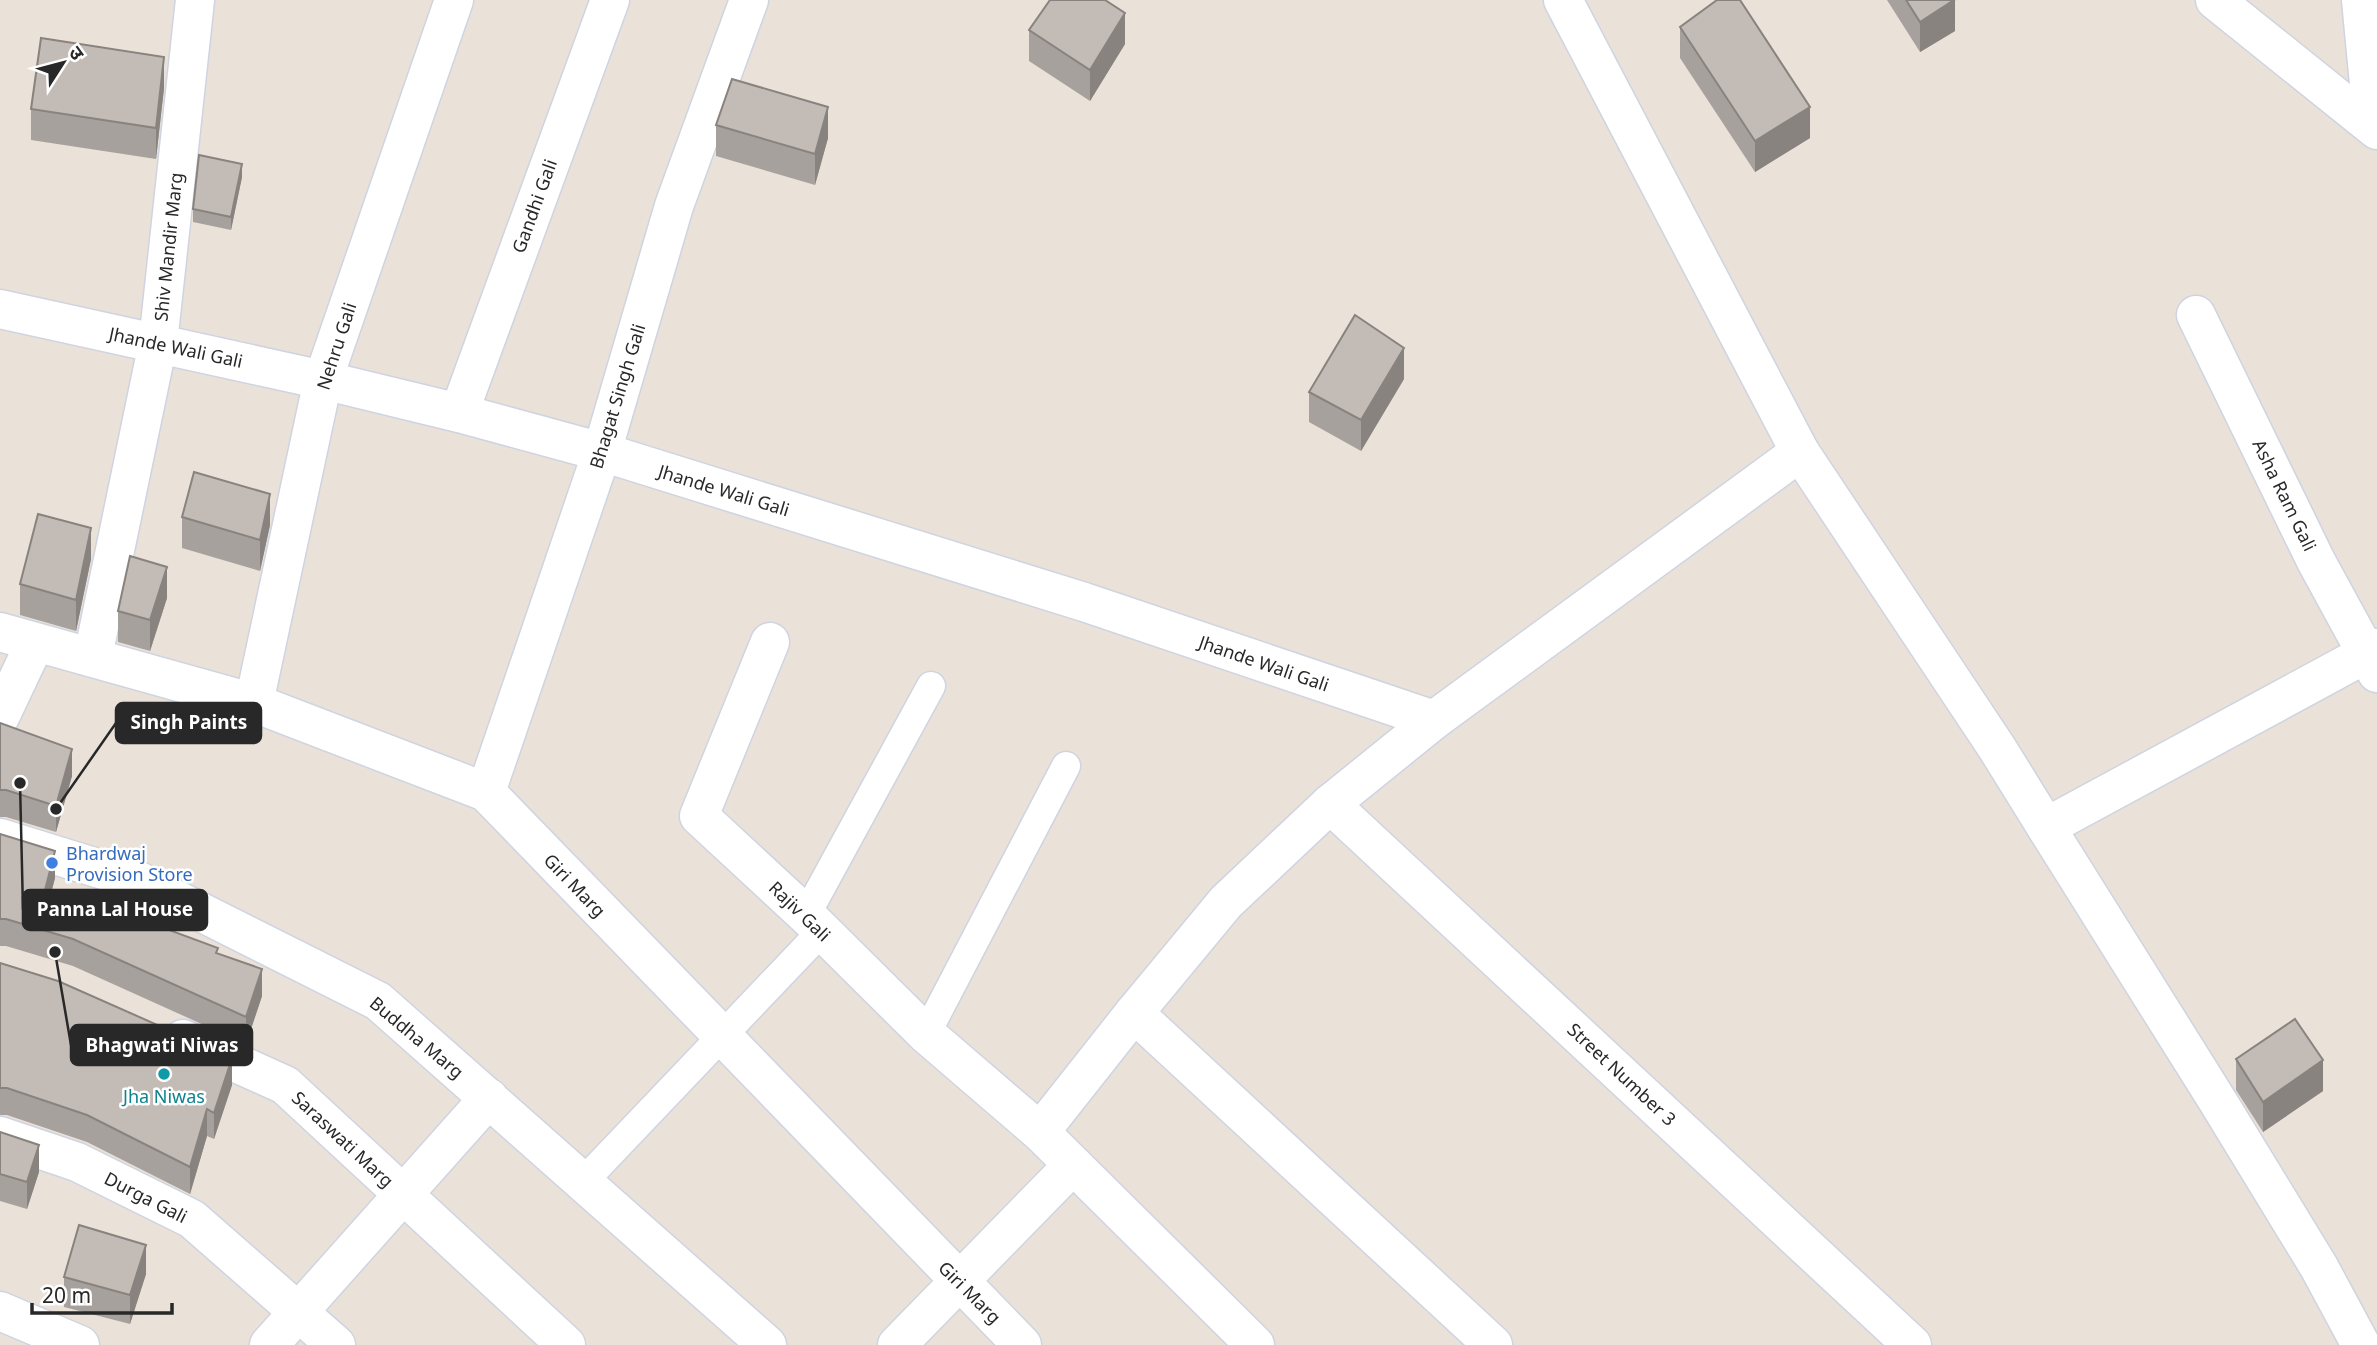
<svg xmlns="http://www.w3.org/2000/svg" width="2377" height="1345" font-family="'Noto Sans','Noto Sans Devanagari',sans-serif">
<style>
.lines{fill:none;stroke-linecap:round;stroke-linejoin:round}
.lane-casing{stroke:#cfd4e1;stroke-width:31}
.street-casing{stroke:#cfd4e1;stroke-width:41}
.secondary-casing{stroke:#cfd4e1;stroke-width:41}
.lane{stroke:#fff;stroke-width:28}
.street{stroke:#fff;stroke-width:38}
.secondary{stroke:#fff;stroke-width:38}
.wall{fill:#a7a19d}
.shaded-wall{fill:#88837f}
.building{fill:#c2bbb6;stroke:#88837f;stroke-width:2}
.shop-dot{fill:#3f7fe0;stroke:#fff;stroke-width:2.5}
.culture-dot{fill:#0f9aa8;stroke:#fff;stroke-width:2.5}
.labels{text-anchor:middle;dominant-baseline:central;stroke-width:5;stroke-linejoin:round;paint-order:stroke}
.street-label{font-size:18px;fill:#282828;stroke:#fff}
.shop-label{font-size:18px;fill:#366cbe;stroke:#fff;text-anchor:start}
.culture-label{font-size:18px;fill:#0d838f;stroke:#fff}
.leader{fill:none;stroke:#282828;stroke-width:2.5}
.callout-dot{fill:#282828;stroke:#fff;stroke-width:2.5}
.callout{fill:#282828;stroke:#282828;stroke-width:2.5}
.callout-label{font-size:19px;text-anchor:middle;font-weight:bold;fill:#fff}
</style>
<rect width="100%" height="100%" fill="#eae1d9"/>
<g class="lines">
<defs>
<g id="lane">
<polyline points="806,915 931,686"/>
<polyline points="926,1034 1066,766"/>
<polyline points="582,1183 822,931"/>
</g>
<g id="street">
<polyline points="1563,0 1800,452 1997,748 2046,827 2217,1100 2319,1267 2361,1345"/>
<polyline points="2361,0 2373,126"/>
<polyline points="0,309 323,380 459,413 602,452 1084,602 1434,720"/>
<polyline points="2196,315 2316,561 2377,673"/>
<polyline points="459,413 610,0"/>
<polyline points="0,632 254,703 486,792 1022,1345"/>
<polyline points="770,642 699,816 806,915 926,1034 1040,1132"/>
<polyline points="93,656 158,343 195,0"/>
<polyline points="254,703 323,380 454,0"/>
<polyline points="0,717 35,643"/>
<polyline points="486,792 602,452 674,206 749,0"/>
<polyline points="1330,804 1912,1345"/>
<polyline points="2046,827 2377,648"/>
<polyline points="1134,1013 1493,1345"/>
<polyline points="183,1039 285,1085 566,1345"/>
<polyline points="0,1136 77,1162 192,1219 336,1345"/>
<polyline points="0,1311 80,1345"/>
<polyline points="269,1345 489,1098"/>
<polyline points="897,1345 1073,1165"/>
<polyline points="1255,1345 1040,1132 1134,1013 1226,902 1330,804 1434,720 1800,452"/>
</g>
<g id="secondary">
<polyline points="2215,0 2377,130"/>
<polyline points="0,838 139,881 378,1001 767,1345"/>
</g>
</defs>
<use href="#lane" class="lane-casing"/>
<use href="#street" class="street-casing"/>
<use href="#secondary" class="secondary-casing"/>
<use href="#lane" class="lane"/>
<use href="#street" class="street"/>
<use href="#secondary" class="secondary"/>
</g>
<g class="wall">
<polygon points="1887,0 1955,0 1955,31 1920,52"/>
<polygon points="1680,27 1810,138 1755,172 1680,58"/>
<polygon points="1029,30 1125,44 1090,101 1029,61"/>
<polygon points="164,88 156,159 31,140 31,109"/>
<polygon points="716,125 828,138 815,185 716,156"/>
<polygon points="242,177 231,230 193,222 193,209"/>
<polygon points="1404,379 1361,451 1309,422 1309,392"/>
<polygon points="182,517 270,525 260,571 182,548"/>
<polygon points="91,559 76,631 20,615 20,584"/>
<polygon points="167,598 150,651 118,642 118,611"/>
<polygon points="0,723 72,776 56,832 6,817 0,817"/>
<polygon points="0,834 55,878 49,900 218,954 262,996 246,1044 73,966 6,946 0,946"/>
<polygon points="0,963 232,1085 214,1139 207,1136 190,1194 87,1142 7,1115 0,1115"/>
<polygon points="2236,1059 2323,1091 2263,1132 2236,1090"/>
<polygon points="0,1132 39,1172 27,1209 0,1201"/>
<polygon points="146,1274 130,1324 64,1307 64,1277"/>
</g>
<g class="shaded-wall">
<polygon points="1955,0 1955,31 1920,52 1920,22"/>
<polygon points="1125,13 1125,44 1090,101 1090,70"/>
<polygon points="164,57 164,88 156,159 156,128"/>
<polygon points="828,107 828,138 815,185 815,154"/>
<polygon points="1810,107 1810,138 1755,172 1755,141"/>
<polygon points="242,164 242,177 231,230 231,217"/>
<polygon points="1404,348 1404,379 1361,451 1361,420"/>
<polygon points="270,494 270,525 260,571 260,540"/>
<polygon points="91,528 91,559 76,631 76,600"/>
<polygon points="167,567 167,598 150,651 150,620"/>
<polygon points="72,749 72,776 56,832 56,806"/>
<polygon points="55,851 55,878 43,925 43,898"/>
<polygon points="262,969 262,996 246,1044 246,1017"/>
<polygon points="232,1058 232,1085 214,1139 214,1113"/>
<polygon points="2323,1060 2323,1091 2263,1132 2263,1102"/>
<polygon points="207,1109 207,1136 190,1194 190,1167"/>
<polygon points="39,1145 39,1172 27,1209 27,1182"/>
<polygon points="146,1245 146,1274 130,1324 130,1295"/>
</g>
<g class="building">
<polygon points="1050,0 1105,0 1125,13 1090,70 1029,30"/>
<polygon points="1717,0 1740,0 1810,107 1755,141 1680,27"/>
<polygon points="1906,0 1954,0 1920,22"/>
<polygon points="41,38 164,57 156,128 31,109"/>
<polygon points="732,79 828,107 815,154 716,125"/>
<polygon points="199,155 242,164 231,217 193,209"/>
<polygon points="1355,315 1404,348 1361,420 1309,392"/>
<polygon points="194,472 270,494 260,540 182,517"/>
<polygon points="38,514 91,528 76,600 20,584"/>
<polygon points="130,556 167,567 150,620 118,611"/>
<polygon points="0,723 72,749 56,806 6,790 0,790"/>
<polygon points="0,834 55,851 43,898 135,925 137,918 218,948 216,953 262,969 246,1017 73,939 6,919 0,919"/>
<polygon points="0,963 58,981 232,1058 214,1113 207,1109 190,1167 87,1115 7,1088 0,1088"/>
<polygon points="2295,1019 2323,1060 2263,1102 2236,1059"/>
<polygon points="0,1132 39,1145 27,1182 0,1174 0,1175"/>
<polygon points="79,1225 146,1245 130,1295 64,1277"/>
</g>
<circle class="shop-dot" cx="52" cy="863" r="7"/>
<circle class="culture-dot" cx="164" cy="1074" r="7"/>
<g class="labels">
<g class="street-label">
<text transform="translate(534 206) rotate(-70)">Gandhi Gali</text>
<text transform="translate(168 247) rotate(-84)">Shiv Mandir Marg</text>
<text transform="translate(336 346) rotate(-72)">Nehru Gali</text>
<text transform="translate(176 347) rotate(12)">Jhande Wali Gali</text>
<text transform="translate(617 396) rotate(-73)">Bhagat Singh Gali</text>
<text transform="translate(724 490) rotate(17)">Jhande Wali Gali</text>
<text transform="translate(2285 495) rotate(64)">Asha Ram Gali</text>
<text transform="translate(1264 663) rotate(19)">Jhande Wali Gali</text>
<text transform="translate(575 885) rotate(46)">Giri Marg</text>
<text transform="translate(800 911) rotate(44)">Rajiv Gali</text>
<text transform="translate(417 1037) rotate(40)">Buddha Marg</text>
<text transform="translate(1622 1074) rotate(43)">Street Number 3</text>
<text transform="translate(343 1139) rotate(43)">Saraswati Marg</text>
<text transform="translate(146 1197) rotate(27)">Durga Gali</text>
<text transform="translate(970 1292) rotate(45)">Giri Marg</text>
</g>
<g class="shop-label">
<text x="66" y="853">Bhardwaj<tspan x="66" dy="21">Provision Store</tspan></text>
</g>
<g class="culture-label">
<text x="164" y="1096">Jha Niwas</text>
</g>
</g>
<path class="leader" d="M56 809L116 723M20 783L23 910M55 952L71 1045"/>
<g class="callout-dot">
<circle cx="56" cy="809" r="7"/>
<circle cx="20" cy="783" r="7"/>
<circle cx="55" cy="952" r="7"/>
</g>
<g class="callout">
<rect x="116" y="703" width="145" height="40" rx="7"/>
<rect x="23" y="890" width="184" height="40" rx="7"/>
<rect x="71" y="1025" width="181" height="40" rx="7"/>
</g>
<g class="callout-label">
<text x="189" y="729">Singh Paints</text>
<text x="115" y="916">Panna Lal House</text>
<text x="162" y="1052">Bhagwati Niwas</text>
</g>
<g transform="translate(63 63) rotate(54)" stroke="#ffffff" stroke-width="5" paint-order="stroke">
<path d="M0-5L12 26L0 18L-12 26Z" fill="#282828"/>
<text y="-10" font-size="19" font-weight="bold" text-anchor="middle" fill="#282828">उ</text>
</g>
<path d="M32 1303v10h140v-10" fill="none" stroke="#282828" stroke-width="3.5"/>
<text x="42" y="1303" font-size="21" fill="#282828" stroke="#ffffff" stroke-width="5" paint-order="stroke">20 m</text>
</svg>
